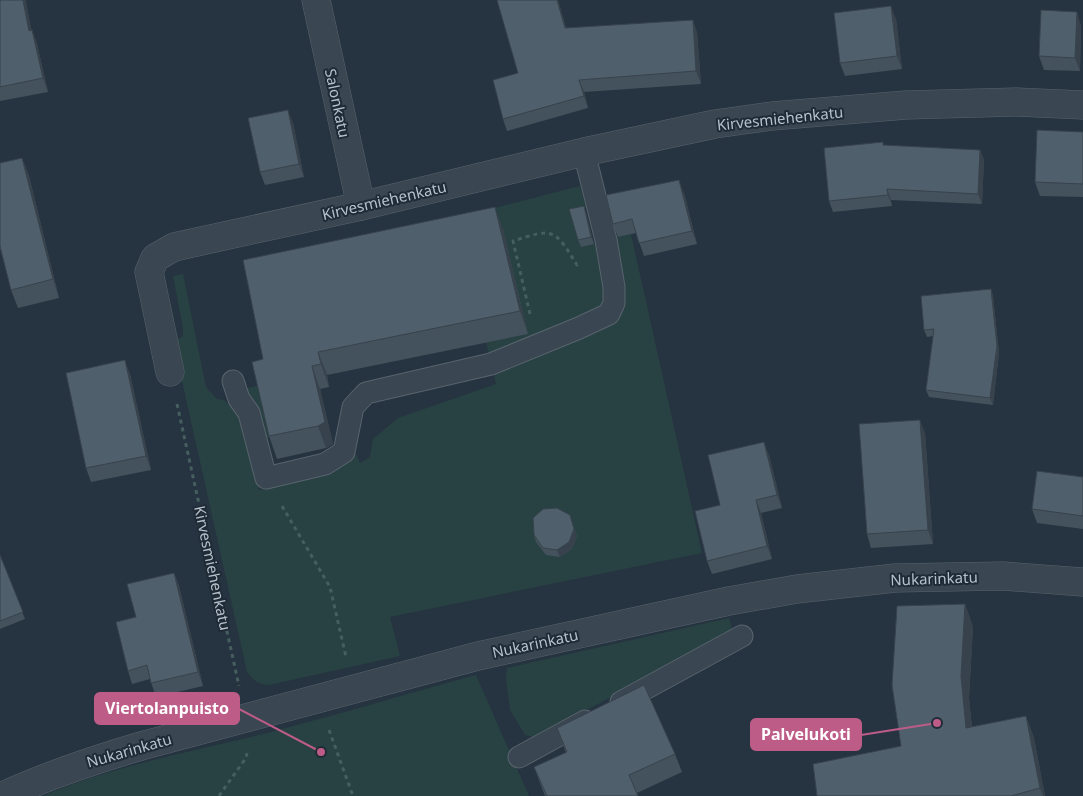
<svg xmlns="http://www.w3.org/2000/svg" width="1083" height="796" font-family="'Noto Sans',sans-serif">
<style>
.green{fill:#284142}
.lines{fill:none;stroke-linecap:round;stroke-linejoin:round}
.lane-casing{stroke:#58646e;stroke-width:23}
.street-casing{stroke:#58646e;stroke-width:29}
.path{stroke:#465e5e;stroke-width:3;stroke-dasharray:4 4;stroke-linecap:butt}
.lane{stroke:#3a4651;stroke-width:21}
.street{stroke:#3a4651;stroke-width:28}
.wall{fill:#44525d}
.shaded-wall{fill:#37424c}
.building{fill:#4f5f6c;stroke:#37424c}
.labels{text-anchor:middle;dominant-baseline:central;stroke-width:4;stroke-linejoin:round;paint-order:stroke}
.street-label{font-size:15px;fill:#b7c1cb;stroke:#1f2b36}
.leader{fill:none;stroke:#be5c88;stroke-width:2}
.callout-dot{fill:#be5c88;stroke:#1f2b36;stroke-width:2}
.callout{fill:#be5c88;stroke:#be5c88;stroke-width:2}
.callout-label{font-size:16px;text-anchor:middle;font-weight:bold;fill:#fff}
</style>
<rect width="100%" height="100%" fill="#263441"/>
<g class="green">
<path d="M580 186 586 208 571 212 581 247 631 234 702 553 390 617 400 656 269 685C258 684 254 681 247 672L180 372 175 341 183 336V328L173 276 183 274 206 387 217 399 224 400 239 415 259 490 335 470 356 454 360 463 370 457 373 439 398 418 496 384 486 342 528 334 463 216Z"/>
<polygon points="260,385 272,437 266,438 257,405 245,389"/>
<polygon points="729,618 732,629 712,644 581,713 541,739 525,735 510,710 506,678 507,668"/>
<path d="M476 675 529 796H43C113 766 189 752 263 734 334 716 405 694 476 675Z"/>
</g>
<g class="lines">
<defs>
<g id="lane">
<polyline points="233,381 239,399 249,413 266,478 325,464 344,452 353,407 366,393 491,364 579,328 609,314 614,303 614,287 606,240 584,152"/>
<polyline points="621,702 742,636"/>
<polyline points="519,757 585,721"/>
</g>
<g id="street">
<polyline points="316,0 361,206"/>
<polyline points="170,372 149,272 155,258 174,247 361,206 584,152 715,124 772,116 906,105 1016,102 1083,105"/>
<path d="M3 796C48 775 94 760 141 746L478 656 729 601 797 589 895 578 1003 576 1083 582"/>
</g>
</defs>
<use href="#lane" class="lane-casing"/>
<use href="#street" class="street-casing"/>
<g class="path">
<path d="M530 314 513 241C554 228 554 228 577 265L579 264"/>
<polyline points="177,404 239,686"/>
<polyline points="282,506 330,587 346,657"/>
<polyline points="329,730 353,796"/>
<polyline points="219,796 246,758 247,753"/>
</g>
<use href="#lane" class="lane"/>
<use href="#street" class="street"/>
</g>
<g class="wall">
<polygon points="0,0 32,30 37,44 48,92 0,101"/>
<polygon points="497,0 558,0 566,28 697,32 701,84 584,92 588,108 507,131 503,119 518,73"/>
<polygon points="896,19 902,69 845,76 840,63"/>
<polygon points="1081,25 1080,71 1044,70 1039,56"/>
<polygon points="293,123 304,177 265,185 260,172"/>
<polygon points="1083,132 1083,197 1040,196 1035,182"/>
<polygon points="884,145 980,150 984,160 982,204 891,200 892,206 833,212 829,201"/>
<polygon points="22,158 29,176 59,298 18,308 11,290 0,248 0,163"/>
<polygon points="684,193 697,244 644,256 636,233 618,237 613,224"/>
<polygon points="584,206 586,213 594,244 581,247 578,240"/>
<polygon points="503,229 528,334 327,375 329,387 320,389 333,444 326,448 277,459 269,436 263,359"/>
<polygon points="991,289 993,296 999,353 993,405 929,397 926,390 933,336 927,337 924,330"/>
<polygon points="130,374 151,470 91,482 86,468"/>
<polygon points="925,433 933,544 871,548 867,534"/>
<polygon points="769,455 782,508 761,513 772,559 712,574 707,561 720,505"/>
<polygon points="1083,477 1083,529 1037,523 1032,509"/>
<polygon points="572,522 577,536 572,549 560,557 546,555 536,542 534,535"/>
<polygon points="0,555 25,619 0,629"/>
<polygon points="174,573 179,586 203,686 156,697 150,679 132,684 128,671 136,617"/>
<polygon points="965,604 973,627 969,698 972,727 1026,716 1034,738 1045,796 817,796 901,746"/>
<polygon points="557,728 675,754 682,772 637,793 638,796 545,796 534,767 566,753"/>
</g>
<g class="shaded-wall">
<polygon points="23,0 26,0 34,44 29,31"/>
<polygon points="557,0 558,0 570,41 565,28"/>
<polygon points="891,6 896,19 902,69 897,56"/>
<polygon points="1077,12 1081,25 1080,71 1075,58"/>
<polygon points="693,20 697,32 701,84 696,71"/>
<polygon points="32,30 37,44 48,92 43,78"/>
<polygon points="579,80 584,92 588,108 584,96"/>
<polygon points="288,110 293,123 304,177 299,164"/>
<polygon points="980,150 984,160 982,204 978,194"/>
<polygon points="22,158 29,176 59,298 53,279"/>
<polygon points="679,180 684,193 697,244 692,231"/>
<polygon points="887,189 891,200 892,206 888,195"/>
<polygon points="584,206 586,213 594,244 591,237"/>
<polygon points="495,207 503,229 528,334 520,311"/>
<polygon points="991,289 993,296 999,353 993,405 990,398"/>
<polygon points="318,352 327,375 329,387 321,364"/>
<polygon points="125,360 130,374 151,470 146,456"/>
<polygon points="312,366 320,389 333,444 326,448 318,426"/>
<polygon points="920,420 925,433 933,544 928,530"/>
<polygon points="764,442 769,455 782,508 777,495"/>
<polygon points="756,500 761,513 772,559 767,546"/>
<polygon points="570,515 577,536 572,549 560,557 557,550"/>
<polygon points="174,573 179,586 203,686 198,672"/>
<polygon points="965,604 973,627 969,698 974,751 966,728 961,676"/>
<polygon points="1026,716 1034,738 1045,796 1043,796 1040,788"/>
</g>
<g class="building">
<polygon points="0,0 23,0 29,31 32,30 43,78 0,87"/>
<polygon points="497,0 557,0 565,28 693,20 696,71 579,80 584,96 503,119 493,80 518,73"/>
<polygon points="891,6 897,56 840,63 834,13"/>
<polygon points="1041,10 1077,12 1075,58 1039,56"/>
<polygon points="288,110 299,164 260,172 248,118"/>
<polygon points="1037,130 1083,132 1083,184 1035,182"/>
<polygon points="883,142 883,145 980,150 978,194 887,189 888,195 829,201 824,148"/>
<polygon points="22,158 53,279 11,290 0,246 0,163"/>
<polygon points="679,180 692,231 639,243 632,219 613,224 606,195"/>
<polygon points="584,206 591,237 578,240 569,209"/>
<polygon points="495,207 520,311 318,352 321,364 312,366 325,422 318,426 269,436 252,362 263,359 243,260"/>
<polygon points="991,289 997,346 990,398 926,390 934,329 924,330 921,296"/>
<polygon points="125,360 146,456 86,468 66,373"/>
<polygon points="920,420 928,530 867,534 859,424"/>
<polygon points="764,442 777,495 756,500 767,546 707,561 695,511 720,505 708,455"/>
<polygon points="1037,471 1083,477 1083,516 1032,509"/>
<polygon points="557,508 570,515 574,529 569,542 557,550 543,548 534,535 533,518 543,509"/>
<polygon points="0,555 23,612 0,621"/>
<polygon points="174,573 198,672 151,683 147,665 128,671 116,622 136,617 127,584"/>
<polygon points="965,604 961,676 966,728 1026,716 1040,788 1011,796 817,796 813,764 901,746 892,685 897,606"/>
<polygon points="644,685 675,754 629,775 638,796 547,796 534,767 567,752 557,728"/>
</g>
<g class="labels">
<g class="street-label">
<text transform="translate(338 103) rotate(78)">Salonkatu</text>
<text transform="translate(780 118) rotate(-6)">Kirvesmiehenkatu</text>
<text transform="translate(384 200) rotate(-13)">Kirvesmiehenkatu</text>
<text transform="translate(213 568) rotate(78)">Kirvesmiehenkatu</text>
<text transform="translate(934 578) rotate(-2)">Nukarinkatu</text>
<text transform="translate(535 643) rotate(-12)">Nukarinkatu</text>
<text transform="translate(129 750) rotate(-16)">Nukarinkatu</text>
</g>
</g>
<path class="leader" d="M321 752L239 709M937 723L861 735"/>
<g class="callout-dot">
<circle cx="321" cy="752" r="5"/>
<circle cx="937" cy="723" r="5"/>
</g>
<g class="callout">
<rect x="95" y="693" width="144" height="31" rx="5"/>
<rect x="751" y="719" width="110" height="31" rx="5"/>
</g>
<g class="callout-label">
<text x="167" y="714">Viertolanpuisto</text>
<text x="806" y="740">Palvelukoti</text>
</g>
</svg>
